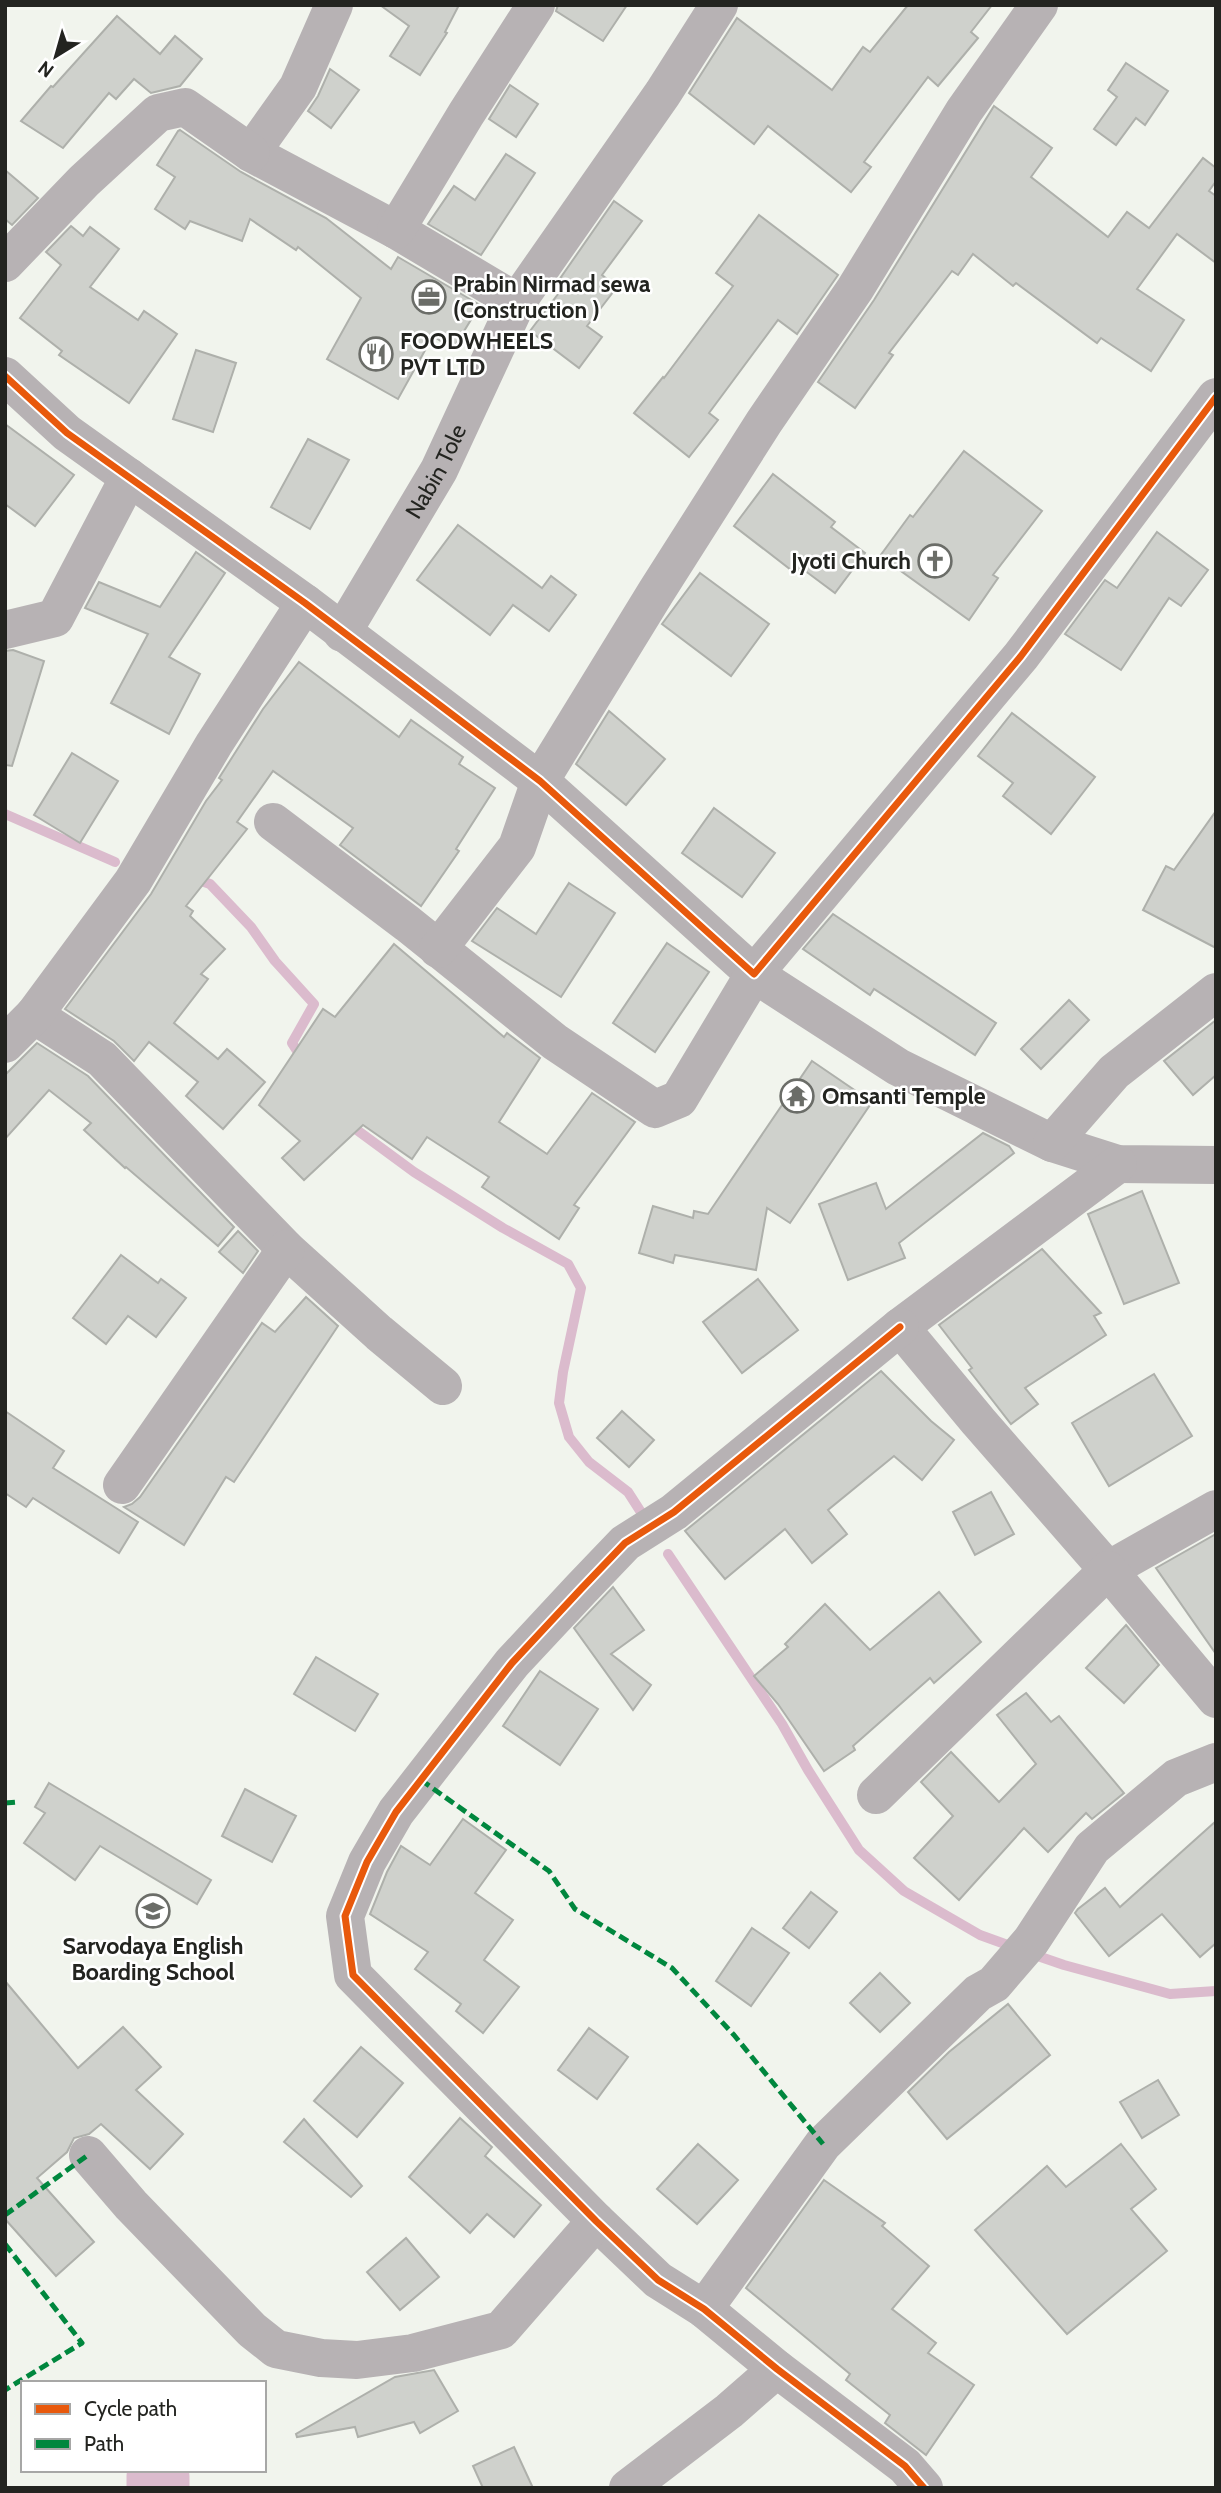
<svg xmlns="http://www.w3.org/2000/svg" width="1221" height="2493" font-family="Cabin,sans-serif">
<style>
.lines{fill:none;stroke-linecap:round;stroke-linejoin:round}
.stream{stroke:#dbbbcd;stroke-width:10}
.river{stroke:#dbbbcd;stroke-width:63}
.building{fill:#cfd1cc;stroke:#aeb0ab;stroke-width:2}
.minor{stroke:#b7b2b4;stroke-width:38}
.quiet{stroke:#00873e;stroke-width:5;stroke-dasharray:10 5;stroke-linecap:butt}
.cycleway-casing{stroke:#fff;stroke-width:11}
.cycleway{stroke:#e8590c;stroke-width:7}
.labels{text-anchor:middle;dominant-baseline:central;stroke-width:5;stroke-linejoin:round;paint-order:stroke}
.poi-label{font-size:23px;font-weight:bold;fill:#232420;stroke:#fff;text-anchor:start}
.street-label{font-size:23px;fill:#232420;stroke:#fff}
</style>
<rect width="100%" height="100%" fill="#f1f4ed"/>
<g class="lines">
<g class="stream">
<polyline points="5,814 115,862"/>
<polyline points="193,878 210,884 251,927 275,961 314,1004 292,1043 303,1060"/>
<polyline points="346,1122 414,1172 503,1228 568,1264 581,1288 563,1372 559,1403 569,1437 589,1462 628,1492 646,1520"/>
<polyline points="668,1554 782,1724 808,1770 859,1850 904,1891 980,1935 1016,1948"/>
<polyline points="1032,1954 1064,1965 1170,1994 1216,1991"/>
</g>
<polyline class="river" points="158,2488 158,2476"/>
</g>
<g class="building">
<polygon points="380,5 459,5 445,32 447,33 420,75 390,56 409,26"/>
<polygon points="558,5 627,5 603,41 556,11"/>
<polygon points="908,5 992,5 971,32 978,38 938,86 928,77 864,162 871,167 851,192 768,126 754,144 689,93 737,18 832,90 863,47 870,52"/>
<polygon points="117,16 160,54 175,36 202,59 180,86 151,93 134,79 116,99 109,93 63,148 21,121 51,86 53,87"/>
<polygon points="1126,63 1168,91 1145,125 1136,118 1116,145 1094,129 1117,97 1108,90"/>
<polygon points="330,69 359,90 331,128 308,111 318,96"/>
<polygon points="510,85 538,104 516,137 489,119"/>
<polygon points="994,106 1052,148 1031,177 1108,237 1127,212 1149,228 1203,158 1216,168 1216,181 1209,191 1216,196 1216,263 1177,234 1137,289 1184,320 1151,371 1101,338 1097,343 1016,283 1013,286 973,254 958,275 952,271 889,353 893,355 855,408 818,382 874,300"/>
<polygon points="180,130 241,172 326,218 391,269 398,257 480,305 453,349 433,336 398,399 327,359 361,298 298,247 296,250 250,219 242,241 190,221 185,229 155,209 175,177 157,165 178,131"/>
<polygon points="506,154 535,173 481,255 428,224 454,186 475,200"/>
<polygon points="5,170 38,198 12,225 5,219"/>
<polygon points="614,201 642,221 602,275 617,287 587,326 602,337 579,368 530,331 558,294 552,290"/>
<polygon points="759,215 838,275 797,334 778,320 709,413 718,420 689,457 634,413 663,377 664,378 733,286 716,273"/>
<polygon points="71,226 83,236 90,227 119,249 90,287 138,320 144,311 177,334 129,403 59,355 62,351 20,318 61,265 46,252"/>
<polygon points="196,350 236,363 213,432 173,419"/>
<polygon points="5,424 74,475 35,526 5,504"/>
<polygon points="308,439 349,460 310,529 271,507"/>
<polygon points="964,451 1042,511 993,575 998,578 969,620 880,556 910,515 913,517"/>
<polygon points="773,474 835,522 831,527 865,553 835,593 800,567 795,573 734,526"/>
<polygon points="458,525 542,588 551,576 576,595 549,631 513,605 490,635 417,580"/>
<polygon points="1157,532 1208,570 1181,606 1169,598 1121,670 1065,634 1105,580 1117,588"/>
<polygon points="196,552 225,573 169,657 200,674 169,734 111,703 148,634 85,608 99,582 160,607"/>
<polygon points="700,573 769,624 731,676 662,624"/>
<polygon points="13,650 44,661 12,766 5,765 5,651"/>
<polygon points="299,662 399,737 411,720 463,757 459,764 495,788 456,849 459,851 421,906 340,845 353,828 273,771 237,822 247,829 186,906 193,911 190,916 225,949 201,974 208,979 174,1023 218,1059 227,1049 265,1082 223,1129 186,1096 198,1082 149,1042 134,1061 114,1041 65,1009 151,894 206,801 222,780 219,778 233,756 263,709"/>
<polygon points="609,711 665,759 626,805 576,764"/>
<polygon points="1012,713 1095,777 1051,834 1003,796 1013,783 978,756"/>
<polygon points="72,753 118,781 80,843 34,815"/>
<polygon points="714,808 775,853 742,897 682,853"/>
<polygon points="1216,811 1216,948 1143,910 1166,866 1174,870"/>
<polygon points="569,883 615,913 561,997 472,941 497,908 536,934"/>
<polygon points="833,914 996,1023 975,1055 874,989 870,995 803,949"/>
<polygon points="667,943 709,972 655,1052 613,1023"/>
<polygon points="394,944 504,1037 507,1033 540,1058 499,1122 547,1154 592,1093 635,1122 574,1205 579,1208 559,1239 482,1187 489,1177 427,1137 412,1159 363,1125 304,1180 282,1158 300,1141 259,1105 323,1009 335,1017"/>
<polygon points="1069,1000 1089,1020 1041,1069 1021,1049"/>
<polygon points="1216,1020 1216,1075 1193,1095 1164,1061"/>
<polygon points="37,1043 88,1076 234,1227 218,1246 126,1167 125,1168 84,1130 91,1123 49,1090 5,1139 5,1075"/>
<polygon points="812,1061 872,1102 790,1223 767,1208 756,1270 675,1255 673,1263 639,1253 653,1206 693,1218 694,1211 708,1214"/>
<polygon points="983,1133 1009,1146 1014,1153 899,1243 905,1258 848,1280 819,1204 876,1183 886,1209"/>
<polygon points="1142,1191 1179,1283 1124,1304 1088,1214"/>
<polygon points="238,1231 258,1251 243,1273 219,1252"/>
<polygon points="1042,1249 1101,1313 1094,1316 1106,1335 1025,1388 1038,1404 1011,1424 969,1370 972,1368 939,1325"/>
<polygon points="121,1255 158,1283 161,1279 186,1298 156,1337 128,1316 106,1344 73,1318"/>
<polygon points="758,1279 798,1330 742,1373 703,1322"/>
<polygon points="306,1297 338,1326 234,1482 226,1477 184,1545 124,1507 132,1504 140,1497 262,1323 275,1332"/>
<polygon points="881,1371 931,1421 954,1440 922,1480 894,1456 828,1510 847,1534 812,1563 785,1529 725,1579 685,1531"/>
<polygon points="1154,1374 1192,1436 1109,1486 1072,1423"/>
<polygon points="5,1411 64,1451 53,1468 138,1522 119,1553 33,1498 26,1507 5,1493"/>
<polygon points="622,1411 654,1440 629,1467 597,1438"/>
<polygon points="991,1492 1014,1534 975,1555 953,1512"/>
<polygon points="1216,1534 1216,1654 1156,1568"/>
<polygon points="613,1587 644,1630 611,1654 651,1685 633,1710 574,1628"/>
<polygon points="939,1592 981,1642 934,1683 930,1678 853,1746 855,1750 824,1771 778,1704 754,1676 788,1647 785,1644 825,1604 870,1650"/>
<polygon points="1126,1625 1159,1665 1124,1703 1086,1668"/>
<polygon points="316,1657 378,1694 355,1731 294,1694"/>
<polygon points="540,1671 598,1709 560,1765 503,1726"/>
<polygon points="1026,1693 1051,1722 1059,1716 1124,1793 1092,1819 1086,1813 1048,1852 1024,1828 959,1900 914,1858 953,1816 921,1782 951,1752 999,1802 1036,1764 997,1715"/>
<polygon points="49,1783 211,1880 197,1904 100,1846 75,1880 24,1843 45,1813 35,1807"/>
<polygon points="245,1789 296,1816 272,1862 222,1836"/>
<polygon points="463,1819 506,1850 475,1893 513,1920 484,1960 519,1987 483,2033 456,2011 461,2004 415,1969 428,1952 370,1914 387,1872 401,1846 430,1865"/>
<polygon points="1216,1821 1216,1943 1200,1957 1162,1914 1109,1956 1075,1913 1078,1909 1105,1888 1120,1907"/>
<polygon points="811,1892 837,1912 809,1948 783,1928"/>
<polygon points="752,1928 789,1953 751,2006 716,1981"/>
<polygon points="880,1973 910,2003 880,2032 850,2003"/>
<polygon points="5,1981 78,2068 123,2027 161,2067 136,2090 183,2134 150,2169 101,2124 89,2134 74,2138 67,2152 37,2178 94,2242 56,2276 5,2219"/>
<polygon points="1008,2004 1050,2055 947,2139 908,2092 949,2052"/>
<polygon points="589,2028 628,2057 597,2099 558,2070"/>
<polygon points="361,2047 403,2083 357,2137 314,2101"/>
<polygon points="1158,2080 1179,2115 1142,2138 1120,2102"/>
<polygon points="460,2118 492,2147 485,2156 541,2205 514,2237 487,2214 470,2233 409,2177"/>
<polygon points="304,2119 362,2186 351,2197 284,2142"/>
<polygon points="698,2144 738,2180 697,2224 657,2189"/>
<polygon points="1121,2144 1156,2189 1131,2209 1167,2251 1067,2334 975,2230 1047,2166 1066,2187"/>
<polygon points="824,2180 885,2223 882,2226 929,2266 892,2309 936,2343 928,2353 974,2385 926,2455 885,2423 890,2415 846,2380 850,2374 746,2288"/>
<polygon points="406,2238 439,2277 400,2310 367,2272"/>
<polygon points="434,2370 458,2411 420,2433 414,2422 358,2437 355,2427 297,2437 296,2434 395,2377"/>
<polygon points="514,2447 533,2488 483,2488 473,2466"/>
</g>
<g class="lines">
<g class="minor">
<polyline points="334,5 298,87 251,153 396,230 517,302"/>
<polyline points="396,230 466,114 536,5"/>
<polyline points="5,263 84,181 158,113 185,107 251,153"/>
<polyline points="5,376 67,433 305,603 540,781 754,974 1021,656 1216,397"/>
<polyline points="5,630 55,618 129,477"/>
<path id="s1" d="M342 633 439 470 517 302 663 93 719 5"/>
<polyline points="273,822 408,924 555,1042 655,1109 679,1099 754,974 898,1067 1052,1143 1118,1164 1216,1165"/>
<polyline points="438,949 517,847 540,781 656,592 764,422 855,289 964,111 1039,5"/>
<polyline points="34,1015 102,1059 286,1249 379,1333 443,1386"/>
<polyline points="5,1044 34,1015 133,881 214,744 305,603"/>
<polyline points="1052,1143 1114,1072 1216,992"/>
<polyline points="1118,1164 900,1327 978,1421 1108,1570 1216,1509"/>
<polyline points="900,1327 674,1512 625,1543 581,1589 512,1663 396,1812 367,1862 345,1916 353,1975 596,2221 658,2280 704,2309 777,2369 905,2466 924,2488"/>
<polyline points="122,1485 286,1249"/>
<polyline points="876,1795 1108,1570 1216,1699"/>
<polyline points="88,2155 131,2205 252,2330 276,2349 321,2358 357,2360 413,2353 501,2330 596,2221"/>
<polyline points="704,2309 823,2144 978,1993 994,1984 1031,1941 1092,1848 1176,1778 1216,1762"/>
<polyline points="628,2488 729,2411 777,2369"/>
</g>
<g class="quiet">
<polyline points="421,1780 549,1871 575,1909 672,1968 734,2035 823,2144"/>
<polyline points="5,1803 17,1802"/>
<polyline points="5,2215 88,2155"/>
<polyline points="5,2244 82,2343 5,2390"/>
</g>
<defs>
<g id="cycleway">
<polyline points="5,376 67,433 305,603 540,781 754,974 1021,656 1216,397"/>
<polyline points="900,1327 674,1512 625,1543 581,1589 512,1663 396,1812 367,1862 345,1916 353,1975 596,2221 658,2280 704,2309 777,2369 905,2466 924,2488"/>
</g>
</defs>
<use href="#cycleway" class="cycleway-casing"/>
<use href="#cycleway" class="cycleway"/>
</g>
<defs>
<symbol id="office-ring" viewBox="-11 -11 22 22"><circle r="9.5" fill="#fff" stroke="#6b6d68" stroke-width="1.5"/><path d="M-6-3h4V-5.5h4V-3h4V5H-6ZM-1-4.5V-3h2v-1.5ZM-6 0V1H6V0Z" fill="#6b6d68"/></symbol>
<symbol id="restaurant-ring" viewBox="-11 -11 22 22"><circle r="9.5" fill="#fff" stroke="#6b6d68" stroke-width="1.5"/><path d="M-5-6h1v4h1v-4h1v4h1v-4h1v5L-1.5 .5V6h-2V.5L-5-1ZM5-6V6H3V1.5H1.5Q1.5-4 5-6Z" fill="#6b6d68"/></symbol>
<symbol id="church-ring" viewBox="-11 -11 22 22"><circle r="9.5" fill="#fff" stroke="#6b6d68" stroke-width="1.5"/><path d="M-1.2-6h2.4v3.5h3.3v2.4h-3.3V6h-2.4V-.1h-3.3v-2.4h3.3Z" fill="#6b6d68"/></symbol>
<symbol id="temple-ring" viewBox="-11 -11 22 22"><circle r="9.5" fill="#fff" stroke="#6b6d68" stroke-width="1.5"/><path d="M0-6L5-2H3V0L6.5 2.5H4V6H1.5V3h-3V6H-4V2.5H-6.5L-3 0V-2H-5Z" fill="#6b6d68"/></symbol>
<symbol id="school-ring" viewBox="-11 -11 22 22"><circle r="9.5" fill="#fff" stroke="#6b6d68" stroke-width="1.5"/><path d="M0-5L7-2L0 1L-7-2ZM-4 1L0 2.5L4 1V4Q0 6-4 4Z" fill="#6b6d68"/></symbol>
</defs>
<g fill-rule="evenodd">
<use href="#office-ring" x="410" y="278" width="38" height="38"/>
<use href="#restaurant-ring" x="357" y="335" width="38" height="38"/>
<use href="#church-ring" x="916" y="542" width="38" height="38"/>
<use href="#temple-ring" x="778" y="1077" width="38" height="38"/>
<use href="#school-ring" x="134" y="1892" width="38" height="38"/>
</g>
<g class="labels">
<g class="poi-label">
<text x="453" y="284">Prabin Nirmad sewa<tspan x="453" dy="26">(Construction )</tspan></text>
<text x="400" y="341">FOODWHEELS<tspan x="400" dy="26">PVT LTD</tspan></text>
<text x="911" y="561" text-anchor="end">Jyoti Church</text>
<text x="822" y="1096">Omsanti Temple</text>
<text x="153" y="1946" text-anchor="middle">Sarvodaya English<tspan x="153" dy="26">Boarding School</tspan></text>
</g>
<g class="street-label">
<text stroke="none"><textPath href="#s1" startOffset="187">Nabin Tole</textPath></text>
</g>
</g>
<rect width="1221" height="2493" fill="none" stroke="#232420" stroke-width="14"/>
<rect x="21" y="2381" width="245" height="91" fill="#ffffff" stroke="#a7a7a6" stroke-width="2"/>
<rect x="35" y="2404" width="35" height="10" fill="#e8590c" stroke="#a7a7a6" stroke-width="2"/>
<text x="84" y="2416" font-size="21" fill="#232420">Cycle path</text>
<rect x="35" y="2439" width="35" height="10" fill="#00873e" stroke="#a7a7a6" stroke-width="2"/>
<text x="84" y="2451" font-size="21" fill="#232420">Path</text>
<g transform="translate(56 56) rotate(217)" stroke="#ffffff" stroke-width="5" paint-order="stroke">
<path d="M0-5L12 26L0 18L-12 26Z" fill="#232420"/>
<text y="-10" font-size="19" font-weight="bold" text-anchor="middle" fill="#232420">N</text>
</g>
</svg>
